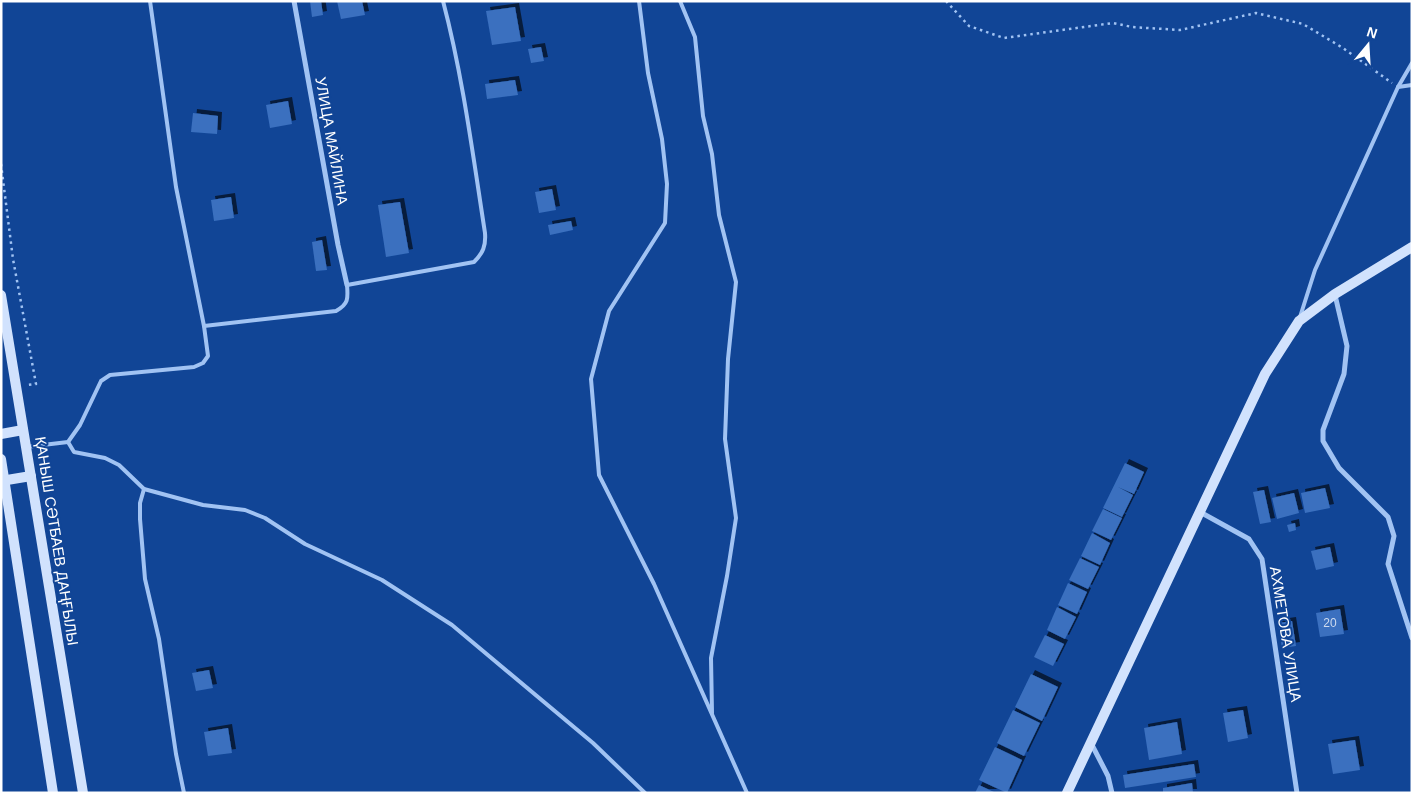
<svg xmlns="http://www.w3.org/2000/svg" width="1413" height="794" font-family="Arial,sans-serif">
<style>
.building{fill:#3a70bf;filter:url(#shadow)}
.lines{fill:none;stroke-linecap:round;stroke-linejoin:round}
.path{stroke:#a1c3f3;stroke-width:2.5;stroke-dasharray:2.5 4;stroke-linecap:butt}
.lane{stroke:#a1c3f3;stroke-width:4}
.street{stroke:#a1c3f3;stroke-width:5}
.secondary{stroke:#d1e2fd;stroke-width:10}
.labels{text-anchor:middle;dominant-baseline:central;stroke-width:4;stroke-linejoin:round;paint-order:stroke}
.number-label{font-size:12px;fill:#cedbef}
.street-label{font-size:15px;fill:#fff;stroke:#114596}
</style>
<defs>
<filter id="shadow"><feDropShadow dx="4" dy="-4" stdDeviation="0" flood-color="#0009"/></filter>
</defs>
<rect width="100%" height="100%" fill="#114596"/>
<g class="building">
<polygon points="310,1 321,1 323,15 312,17"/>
<polygon points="337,1 362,1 365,15 341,19"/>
<polygon points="515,7 521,41 492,45 486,11"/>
<polygon points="541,47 544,61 531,63 528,49"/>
<polygon points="515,80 518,95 487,99 485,84"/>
<polygon points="288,101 292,124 270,128 266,105"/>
<polygon points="193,113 218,116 217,134 191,132"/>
<polygon points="552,189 556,210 539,213 535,192"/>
<polygon points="231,197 234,218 214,221 211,200"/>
<polygon points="400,202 409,253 386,257 378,205"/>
<polygon points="571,221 573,230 550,235 548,225"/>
<polygon points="322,240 327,270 316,271 312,242"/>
<polygon points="1125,463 1144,472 1134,494 1118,487 1133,495 1122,517 1103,508"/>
<polygon points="1325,488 1330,508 1305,513 1301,493"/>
<polygon points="1264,490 1271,522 1260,524 1253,492"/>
<polygon points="1294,493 1299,513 1277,519 1272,498"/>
<polygon points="1103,509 1122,518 1111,540 1092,531"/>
<polygon points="1295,523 1296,530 1289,532 1287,525"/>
<polygon points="1092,533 1110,543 1100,565 1081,556"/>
<polygon points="1330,547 1334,566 1316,570 1311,551"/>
<polygon points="1080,558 1099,567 1088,589 1069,580"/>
<polygon points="1068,583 1087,592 1077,614 1058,605"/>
<polygon points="1057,607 1076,617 1065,639 1047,630"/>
<polygon points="1340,609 1344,634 1320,637 1316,613"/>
<polygon points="1292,621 1296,646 1282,648 1278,623"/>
<polygon points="1045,635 1064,644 1053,666 1034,657"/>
<polygon points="209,670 213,688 196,691 192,673"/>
<polygon points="1031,674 1058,687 1042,721 1015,707"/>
<polygon points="1013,710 1040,723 1024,756 997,743"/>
<polygon points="1243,710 1248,738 1228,742 1223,713"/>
<polygon points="1177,722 1182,754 1149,760 1144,728"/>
<polygon points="228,728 232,753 208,756 204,732"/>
<polygon points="1355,740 1360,770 1333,774 1328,744"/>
<polygon points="995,747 1022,760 1007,793 979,780"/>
<polygon points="1194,764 1196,777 1125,788 1123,775"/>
<polygon points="1192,783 1193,793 1163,793 1163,788"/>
<polygon points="979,785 996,793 975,793"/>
</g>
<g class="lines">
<g class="path">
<polyline points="946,1 969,26 1004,38 1113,23 1132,27 1180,30 1256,13 1303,24 1343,48 1392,83"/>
<polyline points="1,164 13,259 36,384 27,385"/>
</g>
<g class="lane">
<polyline points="639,1 648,73 662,139 667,184 665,223 609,311 591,379 599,475 654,584 747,793"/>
<polyline points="680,1 695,37 703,116 712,154 719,215 736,282 728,359 725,439 736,518 727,576 711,658 712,713"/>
<polyline points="1398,87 1412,85"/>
<polyline points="1300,317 1315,270 1398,87 1412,63"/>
<path d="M204 326 336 311C349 304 348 298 347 285L474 262C483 253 486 246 485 233 473 156 463 77 443 1"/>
<polyline points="68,442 74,452 105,458 119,465 144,489 203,505 245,510 265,518 305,544 382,580 452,625 593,743 645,793"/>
<polyline points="26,447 68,442 80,425 101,381 110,375 194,367 203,363 208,356 204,326 176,187 150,1"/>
<polyline points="144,489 140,503 140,519 145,579 159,639 176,754 184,793"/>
</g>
<g class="street">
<polyline points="294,1 338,245 347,285"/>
<polyline points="1335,295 1347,346 1344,374 1323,430 1323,441 1339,468 1388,517 1394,536 1388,564 1412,638"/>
<polyline points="1200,512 1249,539 1262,559 1297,793"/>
<polyline points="1091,743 1108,776 1112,793"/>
</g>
<g class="secondary">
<polyline points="1,295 83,793"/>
<polyline points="1,434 23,430"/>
<polyline points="1,459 53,793"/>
<polyline points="1,481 31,476"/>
<polyline points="1067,793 1265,374 1299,321 1335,294 1412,247"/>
</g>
</g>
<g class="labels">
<g class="number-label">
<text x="1330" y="623">20</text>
</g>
<g class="street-label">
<text transform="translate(332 141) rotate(80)">УЛИЦА МАЙЛИНА</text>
<text transform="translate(57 541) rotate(81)">ҚАНЫШ СӘТБАЕВ ДАҢҒЫЛЫ</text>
<text transform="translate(1286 634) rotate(81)">АХМЕТОВА УЛИЦА</text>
</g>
</g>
<rect width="1413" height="794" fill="none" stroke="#ffffff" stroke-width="5"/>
<g transform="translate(1368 45) rotate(18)" stroke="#114596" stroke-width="4" paint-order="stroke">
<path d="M0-4L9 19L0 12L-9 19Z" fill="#ffffff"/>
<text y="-8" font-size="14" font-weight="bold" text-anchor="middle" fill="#ffffff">N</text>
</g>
</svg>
